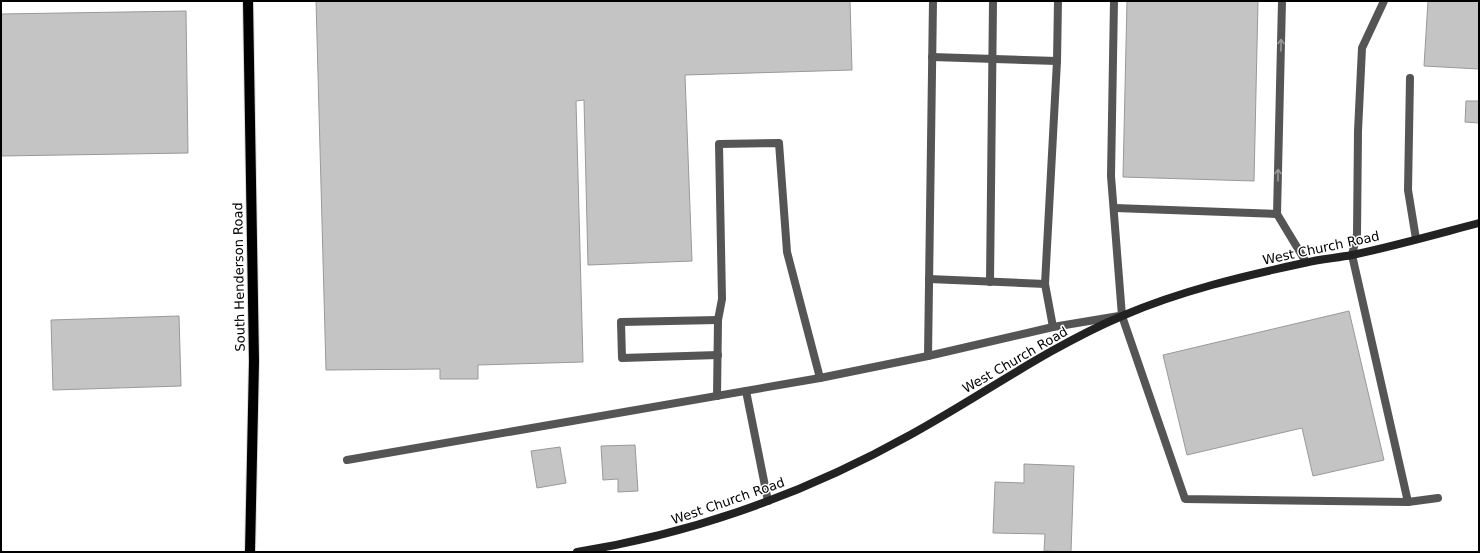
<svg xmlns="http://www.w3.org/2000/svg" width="1480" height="553" font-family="'DejaVu Sans',sans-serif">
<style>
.building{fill:#c4c4c4;stroke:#999}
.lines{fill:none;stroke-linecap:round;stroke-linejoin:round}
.primary-casing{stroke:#dbdbdb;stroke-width:12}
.lane{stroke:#555;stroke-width:8}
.secondary{stroke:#222;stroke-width:8}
.primary{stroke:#000;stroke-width:10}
.oneway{stroke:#999}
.labels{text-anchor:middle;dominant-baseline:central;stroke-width:3;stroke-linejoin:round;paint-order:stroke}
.street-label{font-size:13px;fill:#000;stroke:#fff}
</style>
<rect width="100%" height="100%" fill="#fff"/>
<g class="building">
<polygon points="316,1 850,1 852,70 685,75 692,261 588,265 584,100 576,101 583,362 478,365 478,379 440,379 440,369 326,370"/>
<polygon points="1127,1 1258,1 1254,181 1123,177"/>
<polygon points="1428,1 1479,1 1479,69 1424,66"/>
<polygon points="186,11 188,153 1,156 1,14"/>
<polygon points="1466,101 1479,101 1479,123 1465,122"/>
<polygon points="1349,311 1384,460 1313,476 1302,428 1187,455 1163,355"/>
<polygon points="179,316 181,386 53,390 51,320"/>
<polygon points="635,445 638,491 618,492 618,479 603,480 601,446"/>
<polygon points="560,447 566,483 537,488 531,451"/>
<polygon points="1024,464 1074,466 1071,552 1044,551 1045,534 993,533 995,482 1024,483"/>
</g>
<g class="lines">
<defs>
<polyline id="primary" points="248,1 254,361 250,552"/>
</defs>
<use href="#primary" class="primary-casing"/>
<g class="lane">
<polyline points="1114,1 1111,176 1122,316 1185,499 1408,502 1438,498"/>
<polyline points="1282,1 1277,214 1306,262"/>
<polyline points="1384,1 1362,48 1358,131 1357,234 1352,255 1408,502"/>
<polyline points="932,57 1057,61"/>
<polyline points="1410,78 1408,190 1416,239"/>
<polyline points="1115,208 1277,214"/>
<polyline points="929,279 1045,284"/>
<polyline points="990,282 993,1"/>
<polyline points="1053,327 1045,284 1057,61 1058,1"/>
<polyline points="718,355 622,358 621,322 718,320"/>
<polyline points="928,356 933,1"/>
<polyline points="746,391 768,501"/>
<polyline points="717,396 718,320 722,299 719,144 779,143 787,252 820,378"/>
<polyline points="347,460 820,378 928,356 1053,327 1119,316"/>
</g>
<path class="secondary" d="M577 552C695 533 806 493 910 435 981 396 1047 348 1122 316 1180 291 1243 276 1304 263 1320 259 1336 258 1352 255 1395 246 1437 234 1479 223"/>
<use href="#primary" class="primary"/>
</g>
<defs><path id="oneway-shaft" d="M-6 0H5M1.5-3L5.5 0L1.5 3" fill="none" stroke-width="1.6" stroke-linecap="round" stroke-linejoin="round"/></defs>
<g class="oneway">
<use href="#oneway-shaft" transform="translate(1281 45) rotate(-89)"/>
<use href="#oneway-shaft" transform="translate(1278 175) rotate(-89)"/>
</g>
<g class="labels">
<g class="street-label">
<text transform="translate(1321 248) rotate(-12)">West Church Road</text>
<text transform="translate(239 277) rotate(-91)">South Henderson Road</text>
<text transform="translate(1015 360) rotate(-30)">West Church Road</text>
<text transform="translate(728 501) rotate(-19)">West Church Road</text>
</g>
</g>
<rect width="1480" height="553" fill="none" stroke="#000000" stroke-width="4"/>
</svg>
